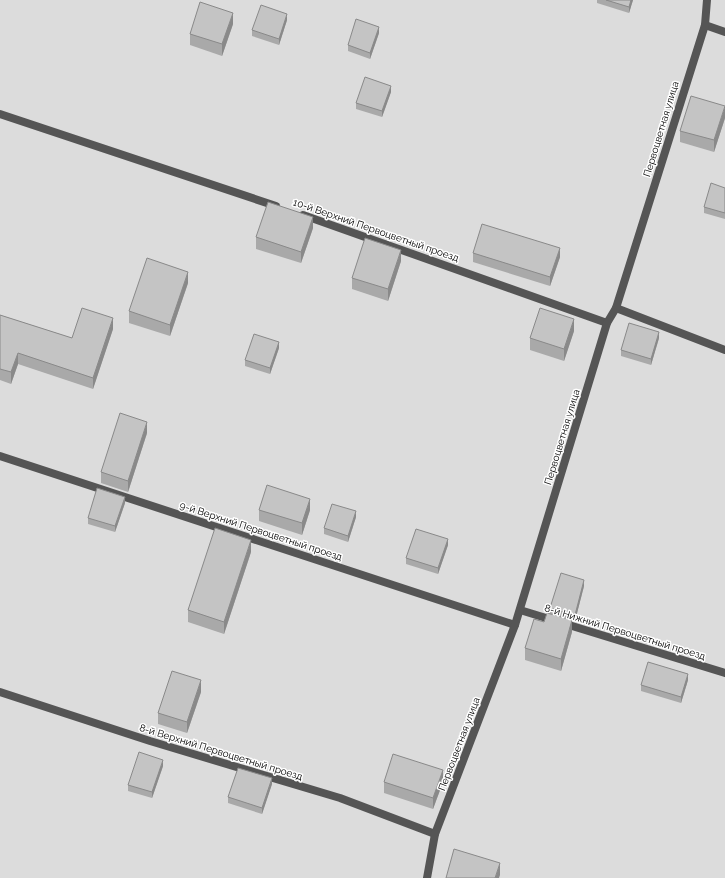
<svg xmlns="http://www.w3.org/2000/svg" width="725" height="878" font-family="Raleway,sans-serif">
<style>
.green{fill:#dcdcdc}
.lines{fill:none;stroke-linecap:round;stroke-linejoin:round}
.lane{stroke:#555;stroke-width:8}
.wall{fill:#a9a9a9}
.shaded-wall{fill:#898989}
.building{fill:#c4c4c4;stroke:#898989}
.labels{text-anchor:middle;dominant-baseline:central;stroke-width:3;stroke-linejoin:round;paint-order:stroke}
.street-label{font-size:10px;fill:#000;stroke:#fff}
</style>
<rect width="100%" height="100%" fill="#fff"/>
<rect class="green" x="0" y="0" width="725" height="878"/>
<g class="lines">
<g class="lane">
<polyline points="705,25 725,32"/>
<polyline points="0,114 276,206"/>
<polyline points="303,215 607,323"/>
<polyline points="616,308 725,350"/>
<polyline points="0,456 515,625"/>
<polyline points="520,610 725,673"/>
<polyline points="0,692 150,741 340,798 435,834"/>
<polyline points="427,878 435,834 515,625 607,323 616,308 705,25 707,0"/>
</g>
</g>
<g class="wall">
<polygon points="597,0 633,0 629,13 597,3"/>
<polygon points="287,20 279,45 252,36 252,30"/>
<polygon points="233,24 222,56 190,45 190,34"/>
<polygon points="379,33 370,59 348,51 348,45"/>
<polygon points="391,92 382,117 356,109 356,103"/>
<polygon points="725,118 714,152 680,142 680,131"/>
<polygon points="725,188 725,219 704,213 704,207"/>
<polygon points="313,228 301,263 256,249 256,237"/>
<polygon points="473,253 560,257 550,286 473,262"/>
<polygon points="401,261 388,301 352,289 352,278"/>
<polygon points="188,283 170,336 129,323 129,311"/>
<polygon points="0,315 72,338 113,329 93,389 18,364 11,384 0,380"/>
<polygon points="574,331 564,361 530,350 530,338"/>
<polygon points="659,338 651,365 621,356 621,350"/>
<polygon points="279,348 270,374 245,366 245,360"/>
<polygon points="147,433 128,492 101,483 101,472"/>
<polygon points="125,503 115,532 88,524 88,518"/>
<polygon points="259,510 310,510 302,535 259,521"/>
<polygon points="356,517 348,542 324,534 324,528"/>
<polygon points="448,545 438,574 406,564 406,558"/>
<polygon points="251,552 224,634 188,622 188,610"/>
<polygon points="584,586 575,621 550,614 550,608"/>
<polygon points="572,632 561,671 525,660 525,648"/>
<polygon points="688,680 681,703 641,691 641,685"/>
<polygon points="201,692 187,733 158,724 158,713"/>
<polygon points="163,766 152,798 128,791 128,785"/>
<polygon points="384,782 443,782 433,809 384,793"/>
<polygon points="272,784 262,814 228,803 228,797"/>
</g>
<g class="shaded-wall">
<polygon points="631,0 633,0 629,13 629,7"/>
<polygon points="233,13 233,24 222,56 222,44"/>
<polygon points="287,14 287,20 279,45 279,39"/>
<polygon points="379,27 379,33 370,59 370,53"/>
<polygon points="391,86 391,92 382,117 382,111"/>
<polygon points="725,106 725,118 714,152 714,140"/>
<polygon points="313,217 313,228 301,263 301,252"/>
<polygon points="560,248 560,257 550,286 550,277"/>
<polygon points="401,250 401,261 388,301 388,289"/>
<polygon points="188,272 188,283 170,336 170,325"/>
<polygon points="113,318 113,329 93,389 93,378"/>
<polygon points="574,319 574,331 564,361 564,349"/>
<polygon points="659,332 659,338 651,365 651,359"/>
<polygon points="279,342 279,348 270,374 270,368"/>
<polygon points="18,353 18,364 11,384 11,372"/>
<polygon points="147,422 147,433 128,492 128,481"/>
<polygon points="125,497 125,503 115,532 115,526"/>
<polygon points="310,499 310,510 302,535 302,523"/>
<polygon points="356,511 356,517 348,542 348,536"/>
<polygon points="448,539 448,545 438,574 438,568"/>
<polygon points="251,540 251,552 224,634 224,622"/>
<polygon points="584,580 584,586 575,621 575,615"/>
<polygon points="572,620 572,632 561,671 561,659"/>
<polygon points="688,674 688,680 681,703 681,697"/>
<polygon points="201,680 201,692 187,733 187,722"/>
<polygon points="163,760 163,766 152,798 152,792"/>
<polygon points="443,770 443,782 433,809 433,798"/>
<polygon points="272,778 272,784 262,814 262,808"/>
<polygon points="500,863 500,875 499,878 495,878"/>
</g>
<g class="building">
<polygon points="606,0 631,0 629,7"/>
<polygon points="200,2 233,13 222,44 190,34"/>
<polygon points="261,5 287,14 279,39 252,30"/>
<polygon points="356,19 379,27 370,53 348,45"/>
<polygon points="365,77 391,86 382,111 356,103"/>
<polygon points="691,96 725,106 714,140 680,131"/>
<polygon points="711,183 725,188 725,213 704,207"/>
<polygon points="268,202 313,217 301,252 256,237"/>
<polygon points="482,224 560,248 550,277 473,253"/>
<polygon points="365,238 401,250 388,289 352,278"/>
<polygon points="147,258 188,272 170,325 129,311"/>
<polygon points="82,308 113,318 93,378 18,353 11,372 0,369 0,315 72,338"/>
<polygon points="540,308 574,319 564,349 530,338"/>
<polygon points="629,323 659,332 651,359 621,350"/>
<polygon points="254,334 279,342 270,368 245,360"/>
<polygon points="120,413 147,422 128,481 101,472"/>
<polygon points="267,485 310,499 302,523 259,510"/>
<polygon points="97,488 125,497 115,526 88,518"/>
<polygon points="332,504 356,511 348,536 324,528"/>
<polygon points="215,528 251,540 224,622 188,610"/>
<polygon points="416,529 448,539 438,568 406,558"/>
<polygon points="561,573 584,580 575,615 550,608"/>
<polygon points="547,613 572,620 561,659 525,648 534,619 544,622"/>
<polygon points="648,662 688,674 681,697 641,685"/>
<polygon points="172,671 201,680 187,722 158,713"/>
<polygon points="139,752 163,760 152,792 128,785"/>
<polygon points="393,754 443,770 433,798 384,782"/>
<polygon points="238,768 272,778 262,808 228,797"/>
<polygon points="454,849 500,863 495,878 446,878"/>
</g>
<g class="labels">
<g class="street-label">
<text transform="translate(661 129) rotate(-73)">Первоцветная улица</text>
<text transform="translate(376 230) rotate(19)">10-й Верхний Первоцветный проезд</text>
<text transform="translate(562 437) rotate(-73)">Первоцветная улица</text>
<text transform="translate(261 531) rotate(18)">9-й Верхний Первоцветный проезд</text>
<text transform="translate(625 632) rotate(17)">8-й Нижний Первоцветный проезд</text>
<text transform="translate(459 744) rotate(-69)">Первоцветная улица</text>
<text transform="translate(221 752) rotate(17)">8-й Верхний Первоцветный проезд</text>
</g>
</g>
</svg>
